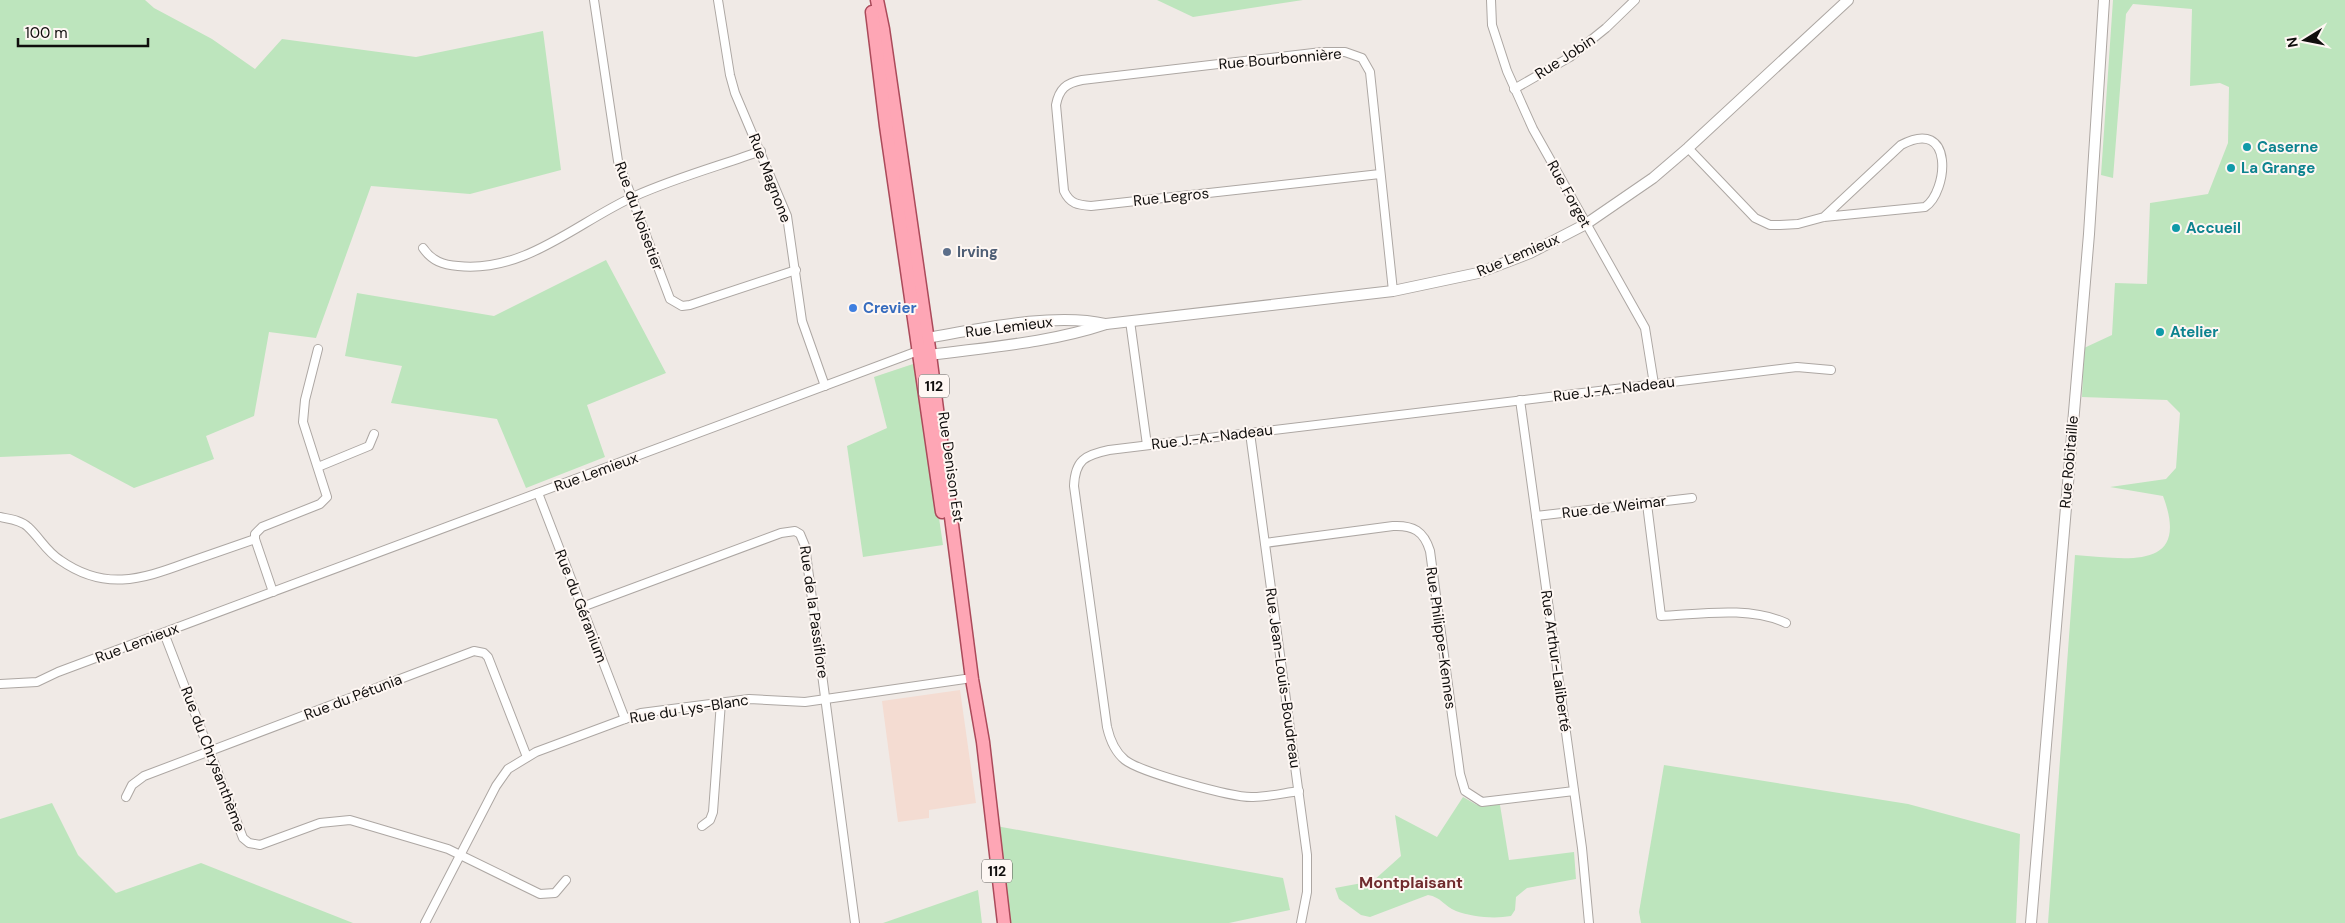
<svg xmlns="http://www.w3.org/2000/svg" width="2345" height="923" font-family="'DM Sans',sans-serif">
<style>
.education{fill:#f4dcd2}
.green{fill:#bde5bd}
.lines{fill:none;stroke-linecap:round;stroke-linejoin:round}
.minor-casing{stroke:#ada7a3;stroke-width:10}
.tertiary-casing{stroke:#ada7a3;stroke-width:12}
.primary-casing{stroke:#ab4a5a;stroke-width:15}
.minor{stroke:#fff;stroke-width:8}
.tertiary{stroke:#fff;stroke-width:10}
.primary{stroke:#fea6b5;stroke-width:12}
.culture-dot{fill:#0f9aa8;stroke:#fef7f3;stroke-width:2}
.service-dot{fill:#5c6f8a;stroke:#fef7f3;stroke-width:2}
.shop-dot{fill:#3f7fe0;stroke:#fef7f3;stroke-width:2}
.labels{text-anchor:middle;dominant-baseline:central;stroke-width:4;stroke-linejoin:round;paint-order:stroke}
.shield{fill:#fef7f3;stroke:#575452;stroke-width:1}
.shield-label{font-size:14px;font-weight:bold;fill:#100e0d}
.street-label{font-size:15px;fill:#100e0d;stroke:#fef7f3}
.culture-label{font-size:15px;font-weight:bold;fill:#0d838f;stroke:#fef7f3;text-anchor:start}
.service-label{font-size:15px;font-weight:bold;fill:#4e5e75;stroke:#fef7f3;text-anchor:start}
.shop-label{font-size:15px;font-weight:bold;fill:#366cbe;stroke:#fef7f3;text-anchor:start}
.neighbourhood-label{font-size:16px;font-weight:bold;fill:#712b2e;stroke:#fef7f3}
</style>
<rect width="100%" height="100%" fill="#f0eae6"/>
<polygon class="education" points="960,690 976,803 929,810 929,818 898,822 882,701"/>
<g class="green">
<polygon points="0,0 145,0 154,8 212,39 255,69 282,39 416,57 543,31 561,170 470,194 371,186 316,338 269,332 254,416 206,436 214,459 134,488 70,454 0,457"/>
<polygon points="1157,0 1303,0 1193,17"/>
<path d="M2113 0H2345V923H2048L2075 555C2124 558 2192 573 2163 496L2110 487 2166 479 2176 468 2180 413 2167 400 2082 397 2084 348 2112 335 2115 283 2147 284 2150 203 2208 194 2228 143 2229 87 2220 83 2190 86 2192 9 2133 4 2126 14 2113 178 2101 175Z"/>
<polygon points="606,260 666,373 587,405 605,457 526,488 497,419 391,403 402,366 345,356 357,293 494,316"/>
<polygon points="916,363 943,545 863,557 847,446 887,428 874,377"/>
<polygon points="1664,765 1908,804 2020,834 2016,923 1641,923 1639,912"/>
<path d="M1463 797 1477 805H1500L1509 860 1574 852 1576 879 1527 888 1516 897 1515 910 1511 916C1494 919 1472 917 1456 911 1444 906 1441 897 1428 895L1370 917 1361 915 1339 899 1335 888 1373 881 1401 856 1395 815 1437 837Z"/>
<polygon points="52,803 78,855 116,893 201,863 353,923 0,923 0,819"/>
<polygon points="996,826 1283,878 1290,910 1229,923 1009,923"/>
<polygon points="978,890 982,923 883,923"/>
</g>
<g class="lines">
<defs>
<g id="minor">
<polyline points="594,0 618,161 670,299 682,306 690,305 796,270"/>
<polyline points="718,0 730,75 735,93 787,216 802,321 825,386"/>
<polyline points="1491,0 1492,25 1507,71 1533,129 1645,328 1654,384"/>
<polyline points="1514,89 1570,57 1606,28 1635,0"/>
<path d="M1688 148 1755 218 1770 225H1780L1798 224 1824 217 1925 207C1948 192 1955 116 1901 145L1824 217"/>
<path d="M1380 174 1091 206C1078 205 1070 204 1064 191L1056 105C1059 89 1066 83 1082 80L1322 52H1345L1362 58 1370 72 1393 291"/>
<path d="M423 248C432 261 443 265 458 266 526 273 577 222 635 196 675 178 719 166 761 151"/>
<polyline points="1130,321 1147,445"/>
<polyline points="1520,400 1582,848 1589,923"/>
<polyline points="1250,433 1307,855 1307,892 1301,923"/>
<polyline points="318,467 369,446 374,434"/>
<polyline points="538,493 625,719"/>
<path d="M1647 504 1661 616C1701 614 1749 606 1786 623"/>
<polyline points="1536,516 1692,498"/>
<path d="M0 517C9 519 21 520 28 527 40 538 46 551 60 560 104 591 140 580 186 563 209 555 232 547 255 539"/>
<path d="M1265 543 1393 526C1413 525 1424 531 1430 551L1460 774 1465 791 1482 802 1574 791"/>
<polyline points="273,592 255,539 255,534 262,527 320,504 327,497 303,422 305,400 318,349"/>
<polyline points="582,607 781,533 795,531 800,534 805,546 855,923"/>
<polyline points="164,633 243,838 249,843 260,845 320,823 350,820 448,849 540,894 555,893 566,880"/>
<polyline points="0,684 37,682 58,672 918,351"/>
<path d="M1299 791C1284 793 1268 797 1253 797 1233 798 1140 772 1125 760 1115 752 1110 740 1107 727L1074 486C1075 460 1085 455 1109 450L1797 367 1831 370"/>
<polyline points="126,797 132,785 144,776 474,651 484,653 488,657 527,757"/>
<polyline points="702,826 710,820 713,812 721,702"/>
<polyline points="425,923 496,786 508,769 536,752 641,713 749,699 805,702 965,679"/>
</g>
<g id="tertiary">
<path d="M924 343 927 338C979 329 1054 312 1106 324"/>
<path d="M925 353 930 355C989 347 1049 343 1106 324L1393 291 1478 273 1530 253 1586 224 1653 178 1688 148 1848 0"/>
<polyline points="2031,923 2089,234 2104,0"/>
</g>
<g id="primary">
<polyline points="877,0 883,29 930,355 972,679 983,742 1004,923"/>
<polyline points="872,12 886,126 942,512"/>
</g>
</defs>
<use href="#minor" class="minor-casing"/>
<use href="#tertiary" class="tertiary-casing"/>
<use href="#primary" class="primary-casing"/>
<use href="#minor" class="minor"/>
<use href="#tertiary" class="tertiary"/>
<use href="#primary" class="primary"/>
</g>
<g class="culture-dot">
<circle cx="2247" cy="147" r="5"/>
<circle cx="2231" cy="168" r="5"/>
<circle cx="2176" cy="228" r="5"/>
<circle cx="2160" cy="332" r="5"/>
</g>
<circle class="service-dot" cx="947" cy="252" r="5"/>
<circle class="shop-dot" cx="853" cy="308" r="5"/>
<g class="labels">
<g class="shield">
<rect x="919" y="374.5" width="30" height="23" rx="4"/>
<rect x="982" y="859.5" width="30" height="23" rx="4"/>
</g>
<g class="shield-label">
<text x="934" y="386">112</text>
<text x="997" y="871">112</text>
</g>
<g class="street-label">
<text transform="translate(1565 57) rotate(-33)">Rue Jobin</text>
<text transform="translate(1280 59) rotate(-5)">Rue Bourbonnière</text>
<text transform="translate(770 178) rotate(69)">Rue Magnone</text>
<text transform="translate(1569 194) rotate(61)">Rue Forget</text>
<text transform="translate(1171 197) rotate(-6)">Rue Legros</text>
<text transform="translate(639 216) rotate(70)">Rue du Noisetier</text>
<text transform="translate(1518 255) rotate(-23)">Rue Lemieux</text>
<text transform="translate(1009 327) rotate(-7)">Rue Lemieux</text>
<text transform="translate(1614 389) rotate(-7)">Rue J.-A.-Nadeau</text>
<text transform="translate(1212 437) rotate(-7)">Rue J.-A.-Nadeau</text>
<text transform="translate(2069 462) rotate(-85)">Rue Robitaille</text>
<text transform="translate(951 467) rotate(82)">Rue Denison Est</text>
<text transform="translate(596 472) rotate(-20)">Rue Lemieux</text>
<text transform="translate(1614 507) rotate(-7)">Rue de Weimar</text>
<text transform="translate(581 606) rotate(69)">Rue du Géranium</text>
<text transform="translate(814 612) rotate(82)">Rue de la Passiflore</text>
<text transform="translate(1441 638) rotate(82)">Rue Philippe-Kennes</text>
<text transform="translate(137 643) rotate(-21)">Rue Lemieux</text>
<text transform="translate(1556 661) rotate(82)">Rue Arthur-Laliberté</text>
<text transform="translate(1283 678) rotate(82)">Rue Jean-Louis-Boudreau</text>
<text transform="translate(353 697) rotate(-21)">Rue du Pétunia</text>
<text transform="translate(689 709) rotate(-9)">Rue du Lys-Blanc</text>
<text transform="translate(213 759) rotate(69)">Rue du Chrysanthème</text>
</g>
<g class="culture-label">
<text x="2257" y="147">Caserne</text>
<text x="2241" y="168">La Grange</text>
<text x="2186" y="228">Accueil</text>
<text x="2170" y="332">Atelier</text>
</g>
<g class="service-label">
<text x="957" y="252">Irving</text>
</g>
<g class="shop-label">
<text x="863" y="308">Crevier</text>
</g>
<g class="neighbourhood-label">
<text x="1411" y="882">Montplaisant</text>
</g>
</g>
<g transform="translate(2305 40) rotate(260)" stroke="#fef7f3" stroke-width="4" paint-order="stroke">
<path d="M0-4L9 19L0 12L-9 19Z" fill="#100e0d"/>
<text y="-8" font-size="14" font-weight="bold" text-anchor="middle" fill="#100e0d">N</text>
</g>
<path d="M18 38v8h130v-8" fill="none" stroke="#100e0d" stroke-width="2.5"/>
<text x="25" y="38" font-size="15" fill="#100e0d" stroke="#fef7f3" stroke-width="4" paint-order="stroke">100 m</text>
</svg>
